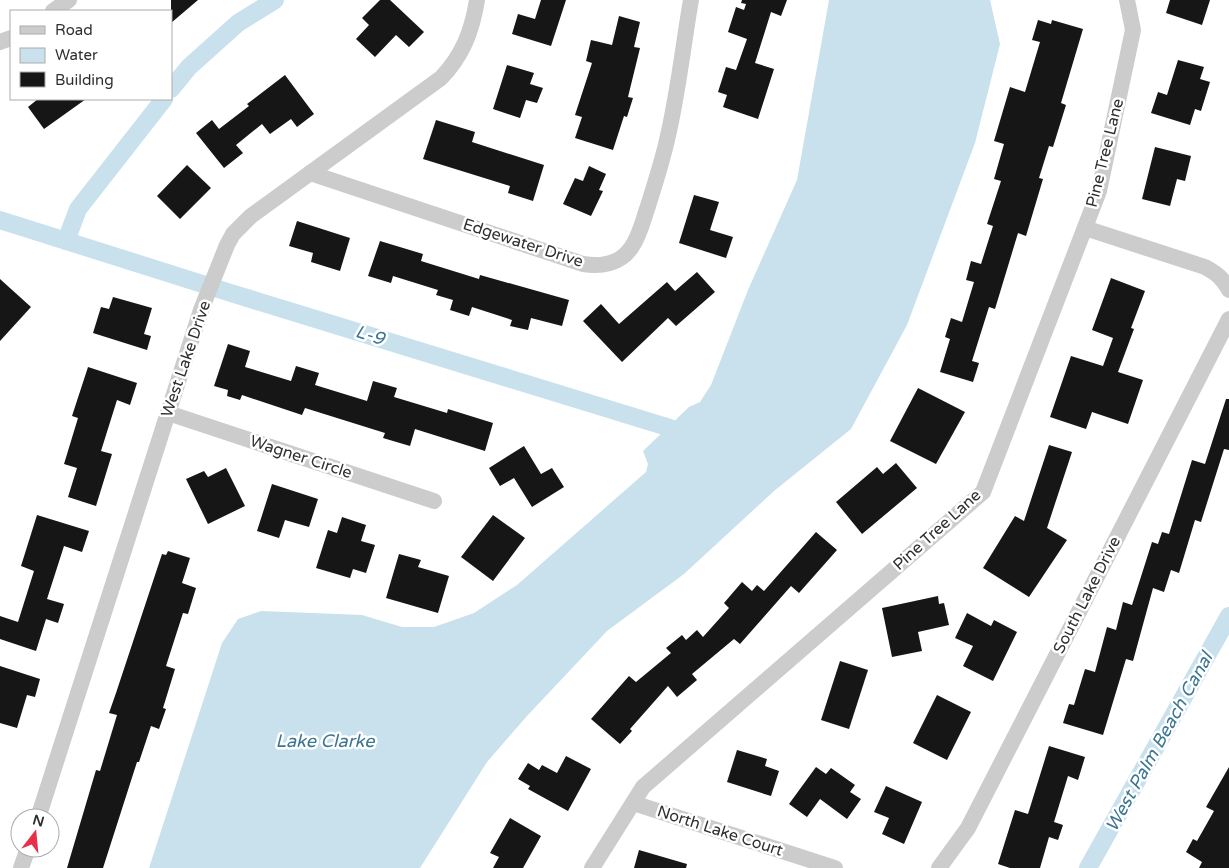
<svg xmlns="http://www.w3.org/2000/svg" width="1229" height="868" font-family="'Varela Round',sans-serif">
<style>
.water{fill:#c8e1ec}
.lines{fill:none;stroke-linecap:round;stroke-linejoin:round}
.canal{stroke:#c8e1ec;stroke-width:18}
.building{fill:#161616}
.minor{stroke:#ccc;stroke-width:16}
.labels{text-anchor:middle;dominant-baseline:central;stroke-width:5;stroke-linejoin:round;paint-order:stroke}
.street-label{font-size:16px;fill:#2f2f2f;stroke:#fff}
.water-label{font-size:18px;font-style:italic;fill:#3c7692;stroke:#fff}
</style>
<rect width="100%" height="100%" fill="#fff"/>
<polygon class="water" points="829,0 990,0 1000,44 975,143 907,325 851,429 774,491 684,574 607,631 527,716 487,762 420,868 149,868 222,643 238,619 261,611 362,615 402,627 434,627 474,613 517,585 646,472 648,464 643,451 689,407 700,402 711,385 748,290 797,180"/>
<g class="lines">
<g class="canal">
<polyline points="171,89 189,67 238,23 275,0"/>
<polyline points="0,220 234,294 667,427 689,435"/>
<polyline points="66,241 78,209 164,99"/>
<polyline points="1088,868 1229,616"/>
</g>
</g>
<g class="building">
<polygon points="171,0 198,0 171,23"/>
<polygon points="380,0 390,0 424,32 409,47 396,35 375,57 356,39 369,25 362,18"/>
<polygon points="541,0 566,0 551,46 512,34 518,14 535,19"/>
<polygon points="742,0 787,0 781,16 771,12 755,63 774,69 758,119 723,107 727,95 718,92 726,67 736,70 747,39 728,32 736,7 744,10 746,4 741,3"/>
<polygon points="1170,0 1210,0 1202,25 1166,13"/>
<polygon points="619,16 640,22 634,47 640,48 628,97 633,98 627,117 624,116 613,150 575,138 582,117 575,115 592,63 586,61 591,40 612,45"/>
<polygon points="1038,20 1051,24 1052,20 1083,29 1061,103 1066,105 1053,147 1049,146 1039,178 1043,179 1026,236 1018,233 995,309 989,307 972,361 979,363 973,382 940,372 950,339 945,337 951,318 962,322 974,282 966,280 971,261 981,264 993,226 987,224 1001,181 994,179 1004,144 994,141 1010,87 1025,92 1040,42 1032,40"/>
<polygon points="1178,60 1204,67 1200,79 1210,82 1201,111 1195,109 1190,125 1151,113 1158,92 1167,95"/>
<polygon points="507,65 534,73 530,84 543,88 537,103 526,100 520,118 493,109"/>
<polygon points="285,75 314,114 297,127 291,119 270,134 262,124 236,145 243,153 224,168 196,133 212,120 219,129 249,106 247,104"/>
<polygon points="38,99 86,99 44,129 28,107"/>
<polygon points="436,120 475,132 472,142 544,165 533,201 508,193 510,186 423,159"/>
<polygon points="1155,147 1191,156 1185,181 1177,179 1170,206 1142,199"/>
<polygon points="187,165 211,188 180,219 157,196"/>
<polygon points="589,166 606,174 599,190 603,191 591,216 563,204 575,178 583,181"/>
<polygon points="694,195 719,202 710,230 733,237 726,258 679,243"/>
<polygon points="297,221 350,238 340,271 311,262 313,253 289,246"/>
<polygon points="380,241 423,254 421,261 479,279 480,275 569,300 562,326 531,318 528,330 510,326 512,320 472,307 469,316 450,310 453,300 436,295 438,290 393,276 391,283 368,276"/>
<polygon points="697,272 715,292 676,326 668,318 622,362 583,321 601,304 619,324 667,282 675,291"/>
<polygon points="1111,278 1145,291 1131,328 1134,329 1118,372 1143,380 1128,424 1092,412 1086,429 1050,417 1071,356 1103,366 1113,338 1092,330"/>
<polygon points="0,279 31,307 0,341"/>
<polygon points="113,297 152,308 144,334 151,336 147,350 93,333 101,307 109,309"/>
<polygon points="228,344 250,351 245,367 291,381 296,366 319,373 315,385 367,401 373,381 397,388 394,397 447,413 448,409 493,423 485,451 415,429 410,446 383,438 385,433 305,408 302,415 242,395 240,400 227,396 228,390 214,386"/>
<polygon points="88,367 137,383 130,405 117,400 101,451 112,454 96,506 68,497 77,468 64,464 78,418 72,416"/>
<polygon points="918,388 965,412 936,464 890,441"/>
<polygon points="1226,399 1229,399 1229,450 1224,449 1201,522 1195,520 1179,573 1171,570 1164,592 1153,588 1133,661 1126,659 1103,735 1063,723 1069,704 1074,705 1085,669 1095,672 1107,627 1116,630 1123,602 1132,605 1152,542 1158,544 1162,532 1169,534 1192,460 1205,464"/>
<polygon points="1049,445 1072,452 1047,528 1067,540 1029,597 983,568 1015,516 1024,521"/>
<polygon points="524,446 541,474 552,468 564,487 532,507 514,478 500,486 489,468"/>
<polygon points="896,463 917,488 862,534 836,502 877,467 883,474"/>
<polygon points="226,468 245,506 208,524 186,479 204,471 208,477"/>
<polygon points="272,484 318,499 309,527 285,520 279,538 257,531"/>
<polygon points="37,515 89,531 82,552 64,546 47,599 64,604 58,623 46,619 36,651 0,639 0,616 18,622 34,571 21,566"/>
<polygon points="493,515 525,538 493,581 461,557"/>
<polygon points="342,517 366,525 361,541 375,545 366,573 353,569 350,578 316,568 328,530 337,533"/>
<polygon points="816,532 837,550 799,593 791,586 740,644 734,639 692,674 697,680 677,697 668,686 630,729 632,731 620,744 591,719 629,676 636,682 671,653 666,648 682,635 686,640 697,630 703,637 729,608 724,603 742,582 752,591 757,585 764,591"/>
<polygon points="168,551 190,558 182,583 196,588 188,614 183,613 166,666 175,669 163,708 166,709 159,729 151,726 139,762 137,762 103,868 67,868 96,770 100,771 117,715 109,713 116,693 162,554 166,555"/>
<polygon points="399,554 421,560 418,567 449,576 438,613 386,598"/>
<polygon points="938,596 939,604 944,603 949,625 918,632 922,651 892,657 882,608"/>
<polygon points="967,613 991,626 994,620 1017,632 993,681 963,666 973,646 955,638"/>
<polygon points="840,661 868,670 849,729 821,720"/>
<polygon points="0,666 40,679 35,697 27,695 17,728 0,723"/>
<polygon points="937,695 971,712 947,760 913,743"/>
<polygon points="1049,746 1085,757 1078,780 1068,776 1054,822 1063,825 1058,840 1049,837 1040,868 1010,868 998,864 1015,810 1028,814"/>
<polygon points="737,750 767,759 765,766 779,771 771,796 727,782"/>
<polygon points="566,756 591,769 568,811 528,789 530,786 518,779 528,763 539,770 542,765 557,773"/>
<polygon points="816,767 826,774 831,768 855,785 850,792 861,799 847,819 820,799 807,817 789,804"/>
<polygon points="1229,767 1229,868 1199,868 1202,862 1186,852 1193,839 1197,841 1214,811 1206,807"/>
<polygon points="886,786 922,802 904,844 882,834 889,818 874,812"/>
<polygon points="510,818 541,836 523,868 493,868 499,857 490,853"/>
<polygon points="639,850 687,864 686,868 634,868"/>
</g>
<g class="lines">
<g class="minor">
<polyline points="53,11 69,0"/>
<polyline points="0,42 11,38"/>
<path d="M310 173 583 264C601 267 620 264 631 248 640 236 643 220 648 206 655 184 662 162 667 140 678 94 683 46 691 0"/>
<path d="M1085 228 1205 267C1216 273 1223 278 1229 290"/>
<polyline points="168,413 434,501"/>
<polyline points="633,803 835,868"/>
<path d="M38 818 201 310 227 245 233 234 251 216 441 78C463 55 472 31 477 0"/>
<polyline points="21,868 28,848"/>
<polyline points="592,868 643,787 983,492 1099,191 1133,30 1127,0"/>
<polyline points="939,868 968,828 1229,319"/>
</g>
</g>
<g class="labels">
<g class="street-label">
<text transform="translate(1105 153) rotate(-76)">Pine Tree Lane</text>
<text transform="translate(523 243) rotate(18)">Edgewater Drive</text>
<text transform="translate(186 359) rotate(-71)">West Lake Drive</text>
<text transform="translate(301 457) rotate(18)">Wagner Circle</text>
<text transform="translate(937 530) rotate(-42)">Pine Tree Lane</text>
<text transform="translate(1087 595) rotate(-63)">South Lake Drive</text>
<text transform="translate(720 831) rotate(18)">North Lake Court</text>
</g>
<g class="water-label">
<text transform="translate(370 335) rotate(17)">L-9</text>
<text x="325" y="741">Lake Clarke</text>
<text transform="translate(1159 742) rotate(-61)">West Palm Beach Canal</text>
</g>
</g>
<rect x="10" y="10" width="162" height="90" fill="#ffffff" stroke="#acacac"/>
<rect x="20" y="26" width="25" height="8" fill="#cccccc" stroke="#acacac"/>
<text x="55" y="35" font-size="15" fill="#2f2f2f">Road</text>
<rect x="20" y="48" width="25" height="15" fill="#c8e1ec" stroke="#acacac"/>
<text x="55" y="60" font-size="15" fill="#2f2f2f">Water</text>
<rect x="20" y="72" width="25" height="15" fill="#161616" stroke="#acacac"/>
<text x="55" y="85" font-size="15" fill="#2f2f2f">Building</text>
<g transform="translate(35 833) rotate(16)"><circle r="24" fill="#ffffff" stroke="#acacac"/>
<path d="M0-4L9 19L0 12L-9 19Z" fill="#e72f49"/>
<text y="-8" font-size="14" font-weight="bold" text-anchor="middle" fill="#2f2f2f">N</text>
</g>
</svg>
